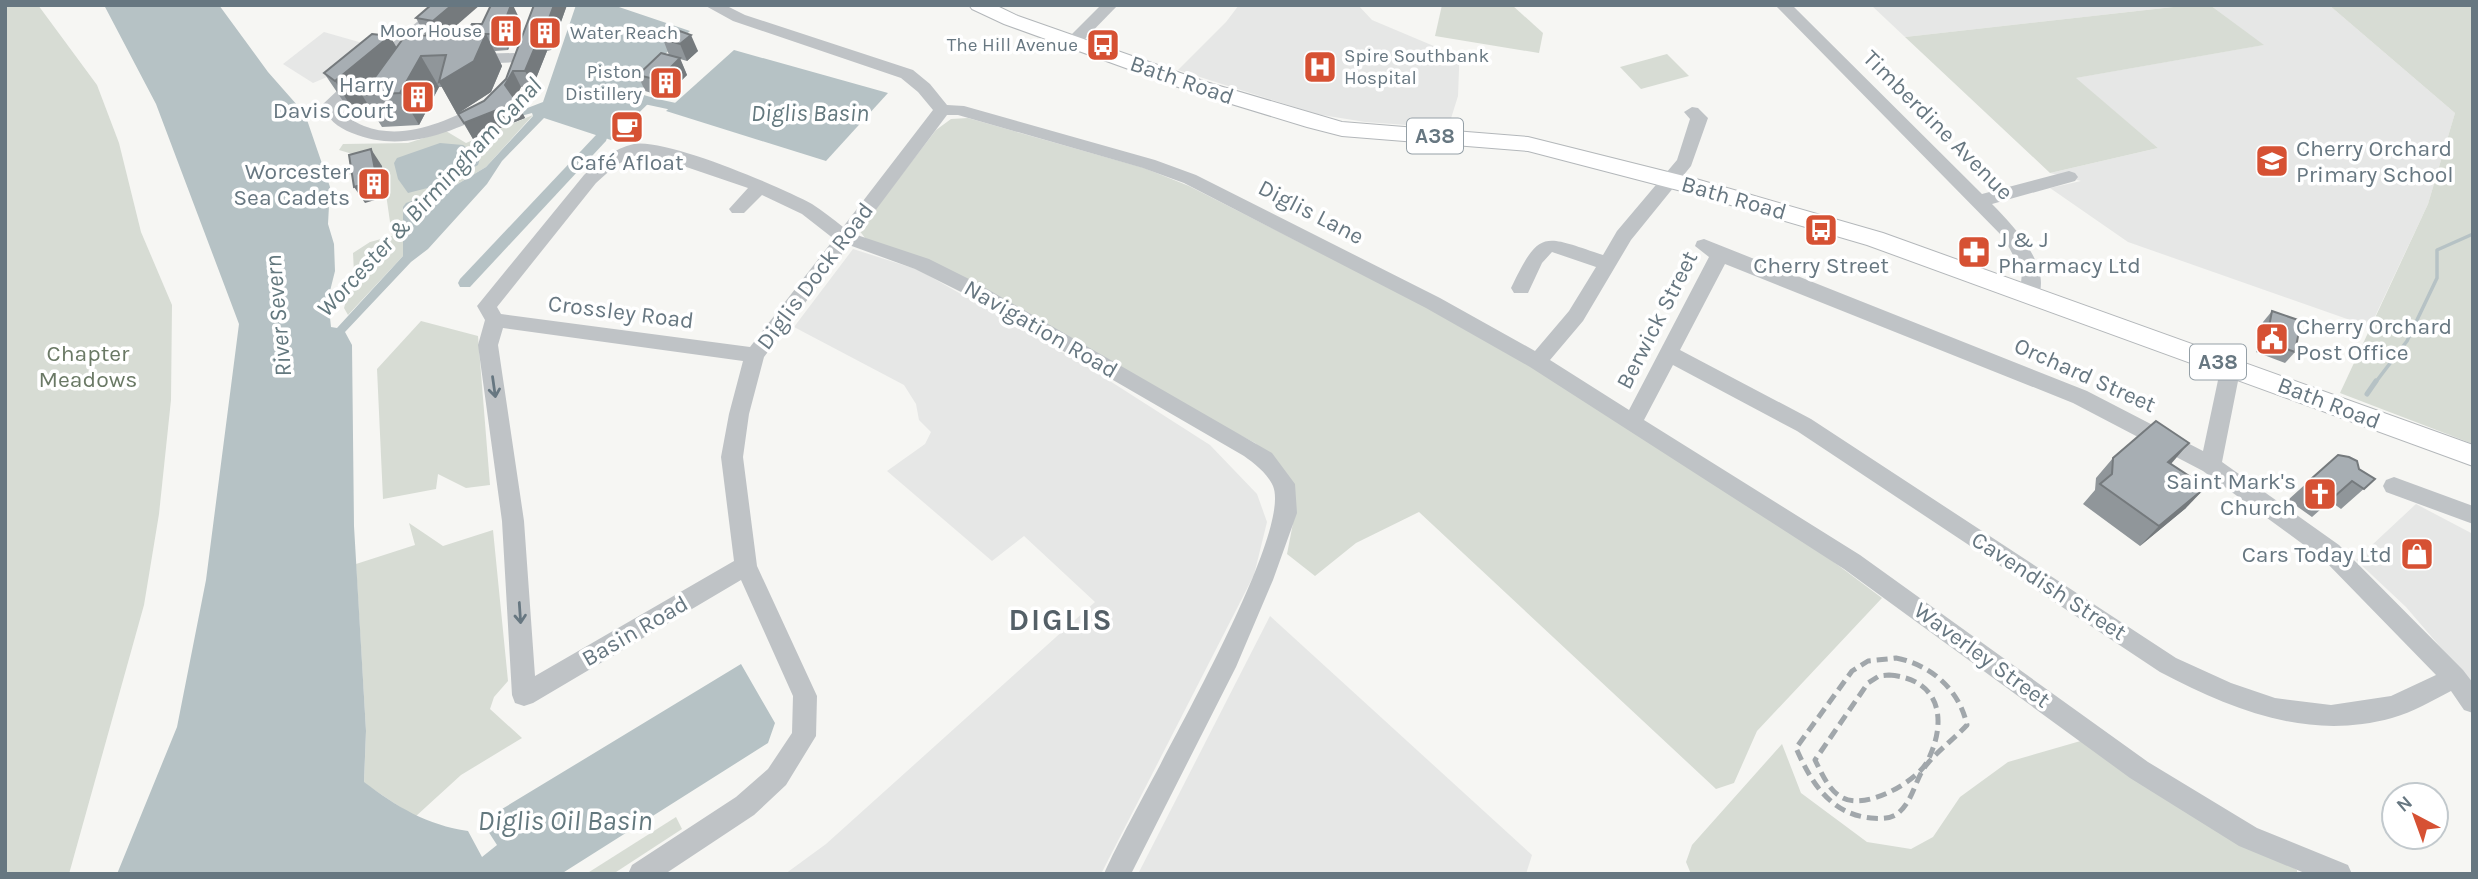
<svg xmlns="http://www.w3.org/2000/svg" width="2478" height="879" font-family="Karla,sans-serif">
<style>
.built{fill:#e6e7e6}
.green{fill:#d7dcd4}
.water{fill:#b6c2c5}
.lines{fill:none;stroke-linecap:round;stroke-linejoin:round}
.stream-far1{stroke:#b6c2c5;stroke-width:3.5}
.stream{stroke:#b6c2c5;stroke-width:5}
.canal{fill:#b6c2c5;fill-rule:evenodd}
.major-casing{stroke:#b3b7ba;stroke-width:2}
.minor{fill:#bfc3c6;fill-rule:evenodd}
.major{fill:#fff;fill-rule:evenodd}
.rail{stroke:#a1a7ab;stroke-width:5;stroke-dasharray:11 6;stroke-linecap:butt}
.wall{fill:#90969a}
.shaded-wall{fill:#757a7d}
.building{fill:#a7aeb3;stroke:#757a7d;stroke-width:2}
.oneway{stroke:#677781}
.labels{text-anchor:middle;dominant-baseline:central;stroke-width:7;stroke-linejoin:round;paint-order:stroke}
.far-poi-label{font-size:19px;fill:#677781;stroke:#fff;text-anchor:end}
.shield{fill:#fff;stroke:#95a0a7;stroke-width:2}
.shield-label{font-size:21px;font-weight:bold;fill:#677781}
.street-label{font-size:23px;fill:#677781;stroke:#fff}
.poi-label{font-size:23px;fill:#677781;stroke:#fff;text-anchor:end}
.park-label{font-size:23px;fill:#6a7965;stroke:#fff}
.water-label{font-size:24px;font-style:italic;fill:#63787e;stroke:#fff}
.near-water-label{font-size:28px;font-style:italic;fill:#63787e;stroke:#fff}
.district-label{font-size:30px;font-weight:bold;letter-spacing:2px;fill:#546067;stroke:#fff}
</style>
<rect width="100%" height="100%" fill="#f6f6f3"/>
<g class="built">
<polygon points="1239,5 1358,5 1372,20 1448,52 1459,64 1459,70 1458,96 1448,128 1365,122 1316,114 1178,70 1226,22"/>
<polygon points="1871,5 2191,5 1905,37"/>
<polygon points="2210,5 2329,5 2455,113 2428,204 2370,327 2128,242 2050,188 2081,181 2050,173 2158,148 2075,78 2263,45"/>
<polygon points="324,32 380,48 341,71 313,83 283,64"/>
<polygon points="853,249 919,270 1088,367 1210,445 1257,494 1267,522 1254,575 1101,874 785,874 826,844 1095,602 1024,536 992,561 887,471 925,444 931,432 919,420 916,404 904,385 794,327"/>
<polygon points="2416,504 2473,534 2473,685 2406,607 2356,560"/>
<polygon points="1270,616 1532,855 1526,874 1138,874"/>
</g>
<g class="green">
<polygon points="5,5 38,5 97,85 119,143 141,232 172,305 171,400 159,514 144,605 69,874 5,874"/>
<polygon points="1442,5 1512,5 1543,33 1539,53 1435,36"/>
<polygon points="2191,5 2210,5 2264,45 2076,78 2158,148 2050,173 1905,37"/>
<polygon points="2329,5 2473,5 2473,444 2340,393 2428,204 2455,113"/>
<polygon points="1667,54 1689,76 1641,89 1620,67"/>
<polygon points="533,115 486,167 456,185 403,208 403,256 348,315 344,308 354,273 353,253 370,242 392,236 382,166 348,175 348,168 369,159 339,150 343,144 408,143 446,131 466,143"/>
<polygon points="968,118 1144,168 1189,186 1429,308 1523,361 1811,545 1882,598 1757,731 1734,783 1716,789 1419,512 1356,543 1315,576 1287,554 1293,523 1270,455 1255,443 865,238 859,230 936,130 951,119"/>
<polygon points="421,321 478,336 490,485 466,488 438,474 436,489 383,499 377,369"/>
<polygon points="409,523 443,546 493,530 508,681 494,697 490,709 522,738 461,775 415,817 364,783 366,731 356,564 415,545"/>
<polygon points="2084,740 2297,870 2297,874 1691,874 1686,862 1692,845 1782,744 1801,793 1867,842 1911,849 1933,837 1960,797 2008,762"/>
<polygon points="676,817 682,829 613,874 586,874"/>
</g>
<g class="water">
<path d="M104 5H219L268 72 305 114 330 187 328 224 334 244 335 271 328 299 331 327 337 328 403 256V207L406 203 456 185 486 167 533 116 532 113 473 129 543 102 576 5H613L690 31 663 56 673 59 637 93 654 98 611 140 544 118 502 161 487 184 428 249 411 262 345 332 352 345 354 526 366 731 364 782C397 807 427 825 468 831L482 857 497 845 488 831 492 819 502 809 741 664 775 723 768 743 561 874H117L177 727 206 580 239 324 156 104Z"/>
<polygon points="734,50 888,93 826,161 666,111"/>
<polygon points="440,143 463,145 480,158 478,165 443,184 408,193 398,179 394,163 397,158"/>
</g>
<g class="lines">
<polyline class="stream-far1" points="2375,383 2407,341 2437,278 2437,250 2473,234"/>
<polyline class="stream" points="2367,394 2376,381"/>
<g class="canal">
<polygon points="648,97 676,103 678,106 672,110 644,104 642,101"/>
<polygon points="601,134 607,138 606,141 470,287 460,287 458,283 460,279 596,135"/>
</g>
<defs>
<polygon id="major" points="969,5 995,5 1018,16 1206,82 1342,122 1528,137 1696,179 1883,233 2473,445 2473,466 1867,245 1693,194 1528,151 1342,136 1307,127 1192,92 1004,24 972,9"/>
</defs>
<use href="#major" class="major-casing"/>
<g class="minor">
<polygon points="437,5 455,5 396,58 384,58 382,54 384,50"/>
<path d="M704 5H725L745 15 913 70 930 84 947 105 964 106 1155 160 1196 175 1440 298 1535 351 1569 311 1596 267 1552 252 1542 263 1528 293H1514L1511 288C1540 227 1544 236 1603 255L1617 231 1677 160 1690 119 1684 112 1692 107 1698 108 1708 118 1691 166 1631 240 1583 321 1550 360 1629 410 1709 257 1695 246 1697 241 1704 239 2087 391 2203 451 2221 366 2224 361 2231 358 2238 361 2241 366 2222 462 2339 545 2463 670 2473 683V713L2464 710 2451 691C2432 701 2413 712 2392 718 2308 741 2233 710 2160 672L1797 431 1673 365 1644 420 1860 555 2148 762 2257 828 2348 865 2352 874H2307L2239 846 2130 778 1844 569 1530 367 1426 308 1184 183 1143 168 958 115H947L857 235 929 259 975 282 1272 453 1295 484 1297 513 1273 580 1236 667 1131 874H1104C1131 809 1295 539 1273 486 1268 474 1254 463 1244 456L961 292 915 269 849 245 764 357 749 414 743 457 757 566 817 696 816 736 786 785 754 815 665 874H628L632 865 736 797 768 769 792 733 793 696 741 580 533 703 524 706 515 703 512 695 502 521 478 345 485 320 477 306 584 175C598 162 614 148 634 144 666 138 781 187 812 204 823 211 833 219 843 227L933 110 918 92 901 78 733 21ZM637 155 654 156 748 188 729 209 732 213H744L762 195 802 214 834 239 750 347 501 314 497 307 596 183 616 165ZM1725 264 2073 403 2203 471 2323 559 2436 675 2391 696 2331 705 2275 698 2231 683 2176 658 1811 419 1680 350ZM503 328 743 361 729 414 721 457 734 561 535 676 524 521 498 345Z"/>
<polygon points="1101,5 1118,5 1079,45 1067,45 1065,42 1067,39"/>
<path d="M1775 5H1792L1982 194 2069 171 2075 173 2078 177 2075 181 1992 204C2012 224 2054 268 2037 299H2023L2020 294 2022 272 2004 238Z"/>
<polygon points="514,53 522,58 520,62 471,64 463,59 471,54"/>
<path d="M360 74 368 79 340 105C344 117 353 121 364 126 403 141 445 122 480 104L486 103 494 108 492 112C448 134 400 153 352 133 337 127 327 119 323 104L354 75Z"/>
<polygon points="2394,477 2473,506 2473,524 2386,492 2383,486 2386,480"/>
</g>
<use href="#major" class="major"/>
<g class="rail">
<path d="M1896 658C1931 665 1959 689 1967 725 1955 738 1940 749 1928 763 1915 777 1914 801 1897 814 1890 819 1880 819 1871 818 1830 814 1811 782 1796 748L1852 671 1868 661Z"/>
<path d="M1889 675C1941 679 1948 721 1927 762 1916 782 1866 810 1843 798 1829 791 1822 774 1815 760L1868 683 1879 676Z"/>
</g>
</g>
<g class="wall">
<polygon points="431,5 445,35 466,35 482,24 520,20 508,50 495,51 502,66 491,92 457,114 442,87 439,87 419,125 382,127 367,103 355,113 345,104 324,73 397,47 425,35 416,18"/>
<polygon points="534,5 567,5 551,50 547,51 533,86 521,87 515,99 525,118 473,139 458,114 484,101 506,79"/>
<polygon points="674,29 698,51 687,61 680,59 687,75 665,97 645,91 638,75 669,55 663,39"/>
<polygon points="2272,311 2295,352 2285,363 2256,352 2263,322"/>
<polygon points="2113,458 2171,464 2186,508 2140,546 2083,504 2095,490 2096,478"/>
<polygon points="2359,469 2375,479 2341,509 2330,501 2312,517 2288,500 2310,480"/>
</g>
<g class="shaded-wall">
<polygon points="452,5 480,5 442,38 433,21"/>
<polygon points="511,5 513,5 520,20 508,50 500,34"/>
<polygon points="554,5 567,5 551,50 543,34"/>
<polygon points="486,34 502,66 491,92 457,114 439,82"/>
<polygon points="540,35 547,51 533,86 525,71"/>
<polygon points="691,35 698,51 687,61 680,44"/>
<polygon points="390,36 408,67 362,95 367,103 355,113 335,81"/>
<polygon points="421,56 439,87 419,125 400,93"/>
<polygon points="680,58 687,75 665,97 658,80"/>
<polygon points="513,71 521,87 514,101 505,85"/>
<polygon points="517,102 525,118 473,139 464,123"/>
<polygon points="371,149 382,166 388,196 365,203 354,187"/>
<polygon points="2189,443 2171,464 2168,462"/>
<polygon points="2206,487 2186,508 2140,546 2159,526"/>
</g>
<g class="building">
<polygon points="431,5 452,5 433,21 416,18"/>
<polygon points="491,5 511,5 500,34 466,34 472,24 482,24"/>
<polygon points="534,5 554,5 543,34 540,35 525,71 513,71 505,85 517,102 464,123 458,114 484,101 506,79"/>
<polygon points="674,29 691,35 680,44 663,39"/>
<polygon points="372,34 390,36 335,81 324,73"/>
<polygon points="486,34 474,61 439,82 446,55 421,56 400,93 362,95 405,36"/>
<polygon points="661,53 680,58 658,80 638,75"/>
<polygon points="371,149 377,180 354,187 349,155"/>
<polygon points="2272,311 2301,321 2295,352 2266,342"/>
<polygon points="2156,421 2189,443 2168,462 2206,487 2159,526 2100,484 2112,474 2113,458"/>
<polygon points="2338,455 2349,457 2357,461 2359,469 2375,479 2364,489 2352,481 2334,497 2310,480"/>
</g>
<defs><path id="oneway-shaft" d="M-6 0H5M1.5-3L5.5 0L1.5 3" fill="none" stroke-width="1.6" stroke-linecap="round" stroke-linejoin="round" transform="scale(1.75)"/></defs>
<g class="oneway">
<use href="#oneway-shaft" transform="translate(494 387) rotate(82)"/>
<use href="#oneway-shaft" transform="translate(520 613) rotate(86)"/>
</g>
<defs>
<symbol id="building-square" viewBox="-11 -11 22 22"><rect x="-9" y="-9" width="18" height="18" rx="4" fill="#d65133" stroke="#fff"/><path d="M-4-6H4V6H1V3H-1V6H-4ZM-2.5-4.3h1.7v1.8h-1.7ZM.8-4.3h1.7v1.8H.8ZM-2.5-1h1.7V.8h-1.7ZM.8-1h1.7V.8H.8Z" fill="#fff"/></symbol>
<symbol id="bus-square" viewBox="-11 -11 22 22"><rect x="-9" y="-9" width="18" height="18" rx="4" fill="#d65133" stroke="#fff"/><path d="M-5-6H5V4H4V6H2V4H-2V6H-4V4H-5ZM-3.5-4V0h7V-4ZM-3.5 1.2v1.5H-2V1.2ZM2 1.2v1.5H3.5V1.2Z" fill="#fff"/></symbol>
<symbol id="hospital-square" viewBox="-11 -11 22 22"><rect x="-9" y="-9" width="18" height="18" rx="4" fill="#d65133" stroke="#fff"/><path d="M-5-5h3v3.5h4V-5h3V5h-3V1.5h-4V5h-3Z" fill="#fff"/></symbol>
<symbol id="cafe-square" viewBox="-11 -11 22 22"><rect x="-9" y="-9" width="18" height="18" rx="4" fill="#d65133" stroke="#fff"/><path d="M-5.5-4.5H6V0H3Q3 3.5 0 3.5H-2.5Q-5.5 3.5-5.5 0ZM3-3.2v2h1.7v-2ZM-6 4.5H4V6H-6Z" fill="#fff"/></symbol>
<symbol id="school-square" viewBox="-11 -11 22 22"><rect x="-9" y="-9" width="18" height="18" rx="4" fill="#d65133" stroke="#fff"/><path d="M0-5L7-2L0 1L-7-2ZM-4 1L0 2.5L4 1V4Q0 6-4 4Z" fill="#fff"/></symbol>
<symbol id="pharmacy-square" viewBox="-11 -11 22 22"><rect x="-9" y="-9" width="18" height="18" rx="4" fill="#d65133" stroke="#fff"/><path d="M-2-6h4v4h4v4h-4v4h-4v-4h-4v-4h4Z" fill="#fff"/></symbol>
<symbol id="civic-square" viewBox="-11 -11 22 22"><rect x="-9" y="-9" width="18" height="18" rx="4" fill="#d65133" stroke="#fff"/><path d="M-.6-6.5H3V-4.5H.6V-3L4-1V1h2V6H-6V1h2V-1L-.6-3ZM-1.2 2.5V6h2.4V2.5Z" fill="#fff"/></symbol>
<symbol id="church-square" viewBox="-11 -11 22 22"><rect x="-9" y="-9" width="18" height="18" rx="4" fill="#d65133" stroke="#fff"/><path d="M-1.2-6h2.4v3.5h3.3v2.4h-3.3V6h-2.4V-.1h-3.3v-2.4h3.3Z" fill="#fff"/></symbol>
<symbol id="shop-square" viewBox="-11 -11 22 22"><rect x="-9" y="-9" width="18" height="18" rx="4" fill="#d65133" stroke="#fff"/><path d="M-5-2.5h2.3a2.7 3.5 0 0 1 5.4 0H5L5.5 6h-11ZM-1.5-2.5h3a1.5 2.3 0 0 0-3 0Z" fill="#fff"/></symbol>
</defs>
<g fill-rule="evenodd">
<use href="#building-square" x="487" y="12" width="38" height="38"/>
<use href="#building-square" x="526" y="14" width="38" height="38"/>
<use href="#bus-square" x="1084" y="26" width="38" height="38"/>
<use href="#hospital-square" x="1301" y="48" width="38" height="38"/>
<use href="#building-square" x="647" y="64" width="38" height="38"/>
<use href="#building-square" x="399" y="78" width="38" height="38"/>
<use href="#cafe-square" x="608" y="108" width="38" height="38"/>
<use href="#school-square" x="2253" y="142" width="38" height="38"/>
<use href="#building-square" x="355" y="165" width="38" height="38"/>
<use href="#bus-square" x="1802" y="211" width="38" height="38"/>
<use href="#pharmacy-square" x="1955" y="233" width="38" height="38"/>
<use href="#civic-square" x="2253" y="320" width="38" height="38"/>
<use href="#church-square" x="2301" y="475" width="38" height="38"/>
<use href="#shop-square" x="2398" y="535" width="38" height="38"/>
</g>
<g class="labels">
<g class="far-poi-label">
<text x="482" y="31">Moor House</text>
<text x="570" y="33" text-anchor="start">Water Reach</text>
<text x="1078" y="45">The Hill Avenue</text>
<text x="1344" y="56" text-anchor="start">Spire Southbank<tspan x="1344" dy="22">Hospital</tspan></text>
<text x="642" y="72">Piston<tspan x="642" dy="22">Distillery</tspan></text>
</g>
<g class="shield">
<rect x="1407" y="118.5" width="56" height="35" rx="5"/>
<rect x="2190" y="344.5" width="56" height="35" rx="5"/>
</g>
<g class="shield-label">
<text x="1435" y="136">A38</text>
<text x="2218" y="362">A38</text>
</g>
<g class="street-label">
<text transform="translate(1182 80) rotate(19)">Bath Road</text>
<text transform="translate(1938 125) rotate(45)">Timberdine Avenue</text>
<text transform="translate(1734 198) rotate(16)">Bath Road</text>
<text transform="translate(1311 212) rotate(27)">Diglis Lane</text>
<text transform="translate(815 276) rotate(-53)">Diglis Dock Road</text>
<text transform="translate(621 312) rotate(7)">Crossley Road</text>
<text transform="translate(1657 320) rotate(-63)">Berwick Street</text>
<text transform="translate(1041 329) rotate(30)">Navigation Road</text>
<text transform="translate(2085 375) rotate(24)">Orchard Street</text>
<text transform="translate(2329 403) rotate(21)">Bath Road</text>
<text transform="translate(2049 586) rotate(33)">Cavendish Street</text>
<text transform="translate(635 631) rotate(-30)">Basin Road</text>
<text transform="translate(1982 655) rotate(36)">Waverley Street</text>
</g>
<g class="poi-label">
<text x="394" y="84">Harry<tspan x="394" dy="26">Davis Court</tspan></text>
<text x="2296" y="148" text-anchor="start">Cherry Orchard<tspan x="2296" dy="26">Primary School</tspan></text>
<text x="627" y="162" text-anchor="middle">Café Afloat</text>
<text x="350" y="171">Worcester<tspan x="350" dy="26">Sea Cadets</tspan></text>
<text x="1998" y="239" text-anchor="start">J &amp; J<tspan x="1998" dy="26">Pharmacy Ltd</tspan></text>
<text x="1821" y="265" text-anchor="middle">Cherry Street</text>
<text x="2296" y="326" text-anchor="start">Cherry Orchard<tspan x="2296" dy="26">Post Office</tspan></text>
<text x="2296" y="481">Saint Mark's<tspan x="2296" dy="26">Church</tspan></text>
<text x="2392" y="554">Cars Today Ltd</text>
</g>
<g class="park-label">
<text x="88" y="353">Chapter<tspan x="88" dy="26">Meadows</tspan></text>
</g>
<g class="water-label">
<text x="810" y="113">Diglis Basin</text>
<text transform="translate(429 197) rotate(-47)">Worcester &amp; Birmingham Canal</text>
<text transform="translate(278 316) rotate(-95)">River Severn</text>
</g>
<g class="near-water-label">
<text x="565" y="820">Diglis Oil Basin</text>
</g>
<g class="district-label">
<text x="1061" y="620">DIGLIS</text>
</g>
</g>
<rect width="2478" height="879" fill="none" stroke="#677781" stroke-width="14"/>
<g transform="translate(2415 816) rotate(319)"><circle r="33" fill="#ffffff" stroke="#c2c9cd" stroke-width="2"/>
<path d="M0-5L12 26L0 18L-12 26Z" fill="#d65133"/>
<text y="-10" font-size="19" font-weight="bold" text-anchor="middle" fill="#677781">N</text>
</g>
</svg>
